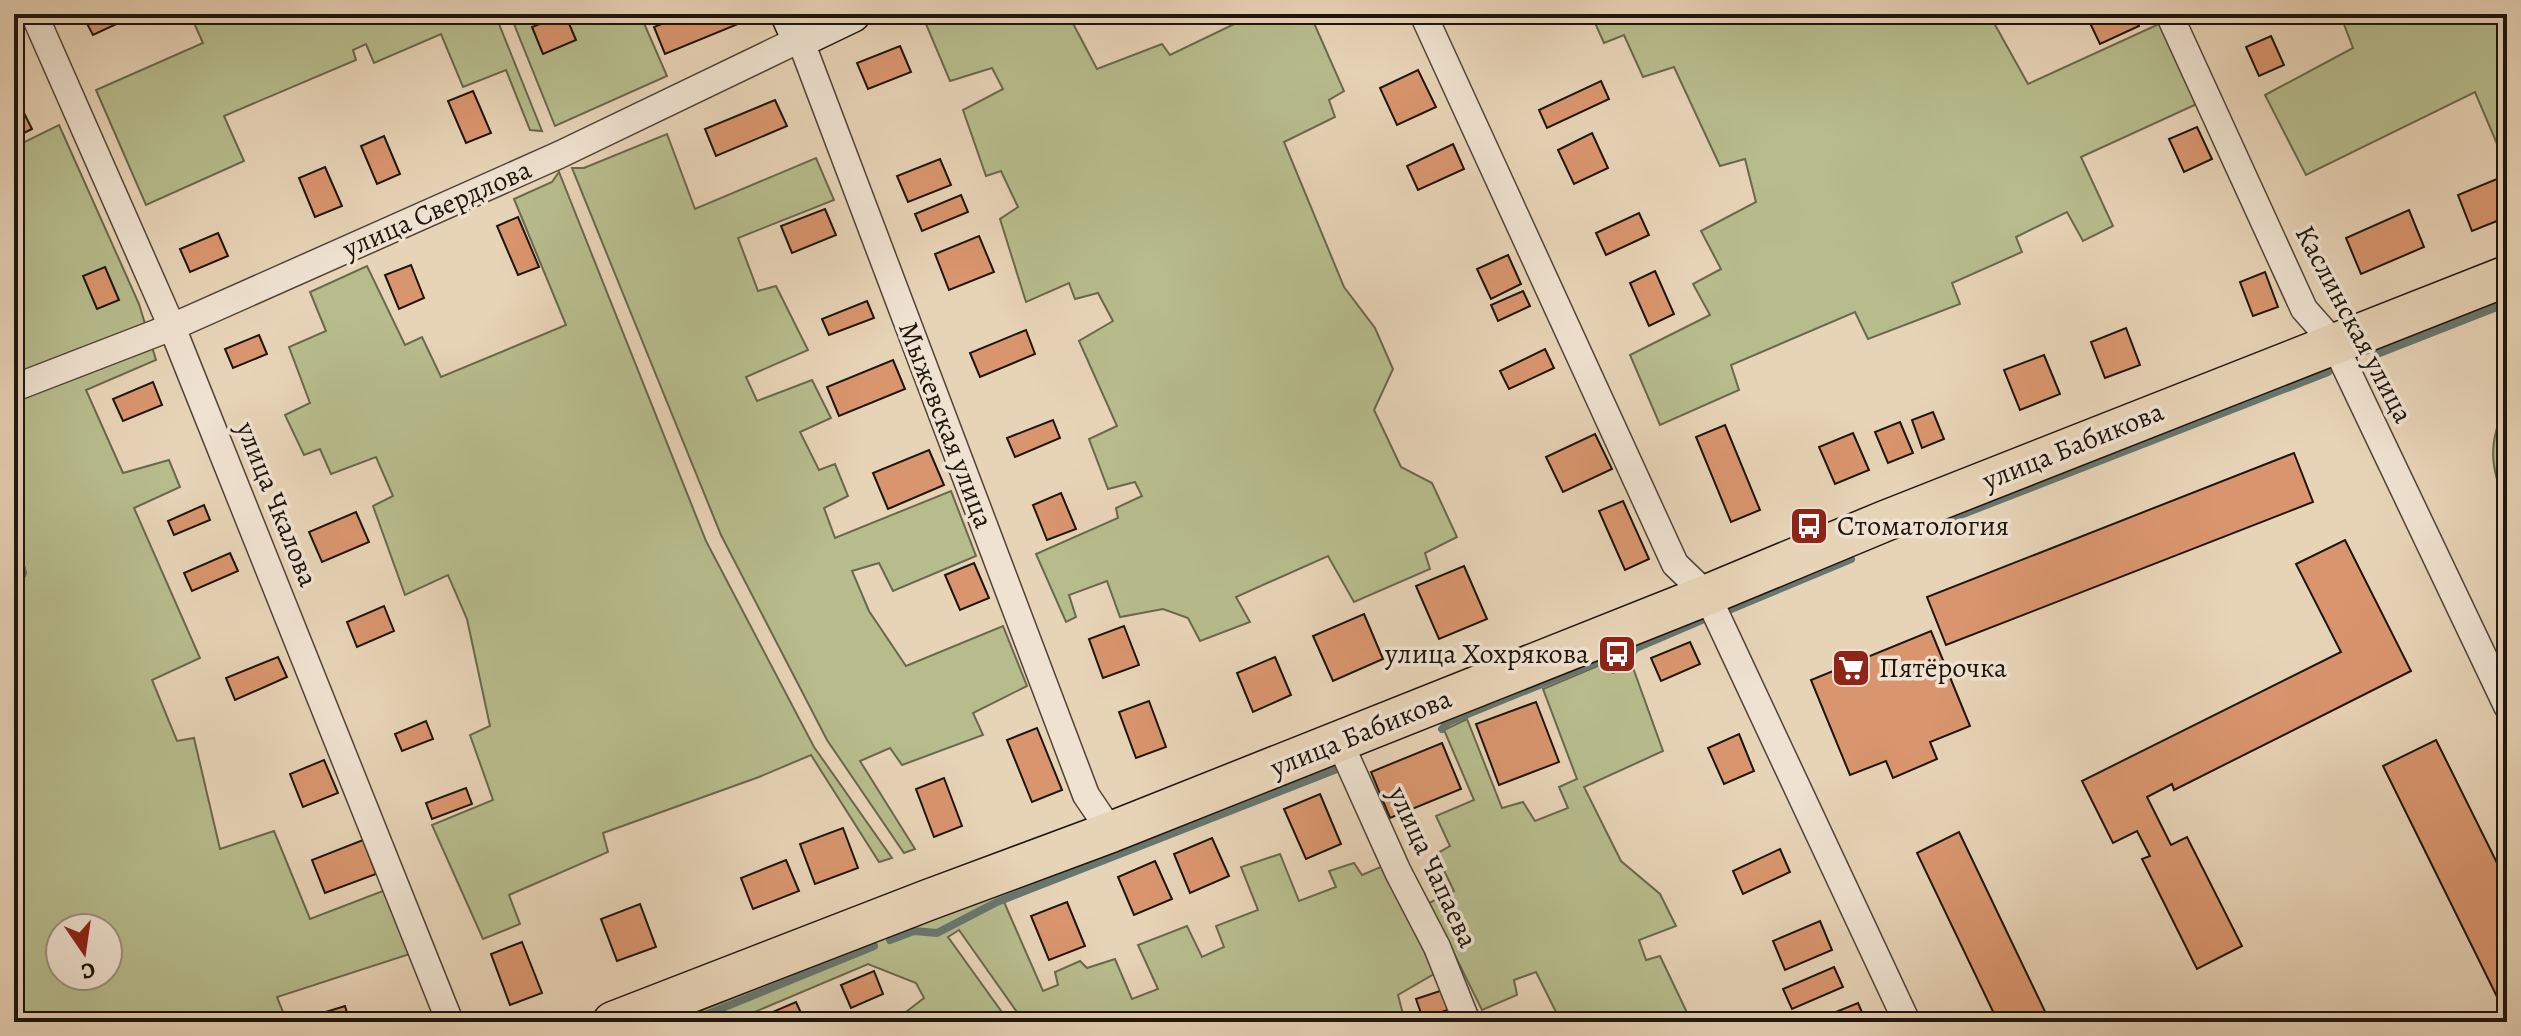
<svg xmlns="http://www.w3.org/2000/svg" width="2521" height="1036" font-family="Alegreya,serif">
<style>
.green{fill:#b7bc8d;stroke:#6a684d;stroke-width:2;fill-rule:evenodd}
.water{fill:#97b7b0;stroke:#67766f;stroke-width:2}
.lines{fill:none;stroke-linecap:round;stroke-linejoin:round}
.stream{stroke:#67766f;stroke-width:8}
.building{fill:#d9956e;stroke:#1e150d;stroke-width:2}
.street-casing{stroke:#504437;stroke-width:29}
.secondary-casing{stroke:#1e150d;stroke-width:39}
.primary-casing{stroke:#1e150d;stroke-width:43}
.street{stroke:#efe2d0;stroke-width:26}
.secondary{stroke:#efe2d0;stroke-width:36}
.primary{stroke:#e7d3b6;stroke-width:40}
.labels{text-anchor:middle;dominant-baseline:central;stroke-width:7;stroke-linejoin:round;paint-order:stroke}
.street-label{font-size:28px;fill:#1e150d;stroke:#efe2d0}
.poi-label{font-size:28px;fill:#1e150d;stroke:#efe2d0;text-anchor:start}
</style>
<rect width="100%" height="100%" fill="#e7d3b6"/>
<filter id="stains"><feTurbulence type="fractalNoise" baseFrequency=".0025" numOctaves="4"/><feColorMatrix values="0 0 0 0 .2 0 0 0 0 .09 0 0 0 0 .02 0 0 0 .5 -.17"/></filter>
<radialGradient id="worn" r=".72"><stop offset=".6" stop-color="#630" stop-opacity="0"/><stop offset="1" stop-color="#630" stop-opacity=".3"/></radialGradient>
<g class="green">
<polygon points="190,14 495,14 542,131 530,130 506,70 463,87 441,34 374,63 366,44 353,50 356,60 224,116 244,161 146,205 96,90 203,43"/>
<polygon points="510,14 640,14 667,76 555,126"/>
<polygon points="929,14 1068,14 1097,69 1162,44 1170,55 1255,14 1310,14 1344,91 1329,100 1335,117 1284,142 1344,287 1375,328 1393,369 1374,410 1401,467 1432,483 1457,537 1425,553 1430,569 1354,602 1328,556 1236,597 1250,622 1200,641 1188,618 1163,609 1120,617 1107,581 1069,595 1076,617 1066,622 1036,554 1118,518 1116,508 1142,496 1135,482 1108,489 1089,439 1117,426 1079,341 1113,321 1098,293 1075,299 1069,283 1026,302 1000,219 1018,207 1001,171 986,176 963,110 1003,89 992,68 950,81 923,17"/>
<polygon points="1591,14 1989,14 2028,84 2161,23 2199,103 2081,157 2113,226 2083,241 2067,212 2016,237 2022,252 1952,283 1960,304 1868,339 1855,312 1731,365 1739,390 1660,425 1630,355 1710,315 1693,284 1721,269 1701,231 1756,202 1745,159 1720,166 1674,67 1643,77 1624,35 1604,43"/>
<polygon points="2340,14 2507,14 2507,156 2503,158 2475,92 2306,175 2265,95 2353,48"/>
<path d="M59 125 139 304 156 360 86 390 123 473 169 460 180 487 134 508 200 658 152 680 177 741 194 738 220 849 274 831 310 919 388 889 413 953 277 997 287 1022H14V601L26 573 19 547 21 506 20 466 14 456V147ZM60 928H108V976H60Z"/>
<polygon points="667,134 695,209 816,158 834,200 738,238 758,291 776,286 808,350 746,377 757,401 812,380 831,418 800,432 819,470 835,464 848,496 824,508 835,538 951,491 976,556 893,591 879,563 852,571 869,611 906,666 1003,626 1027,686 973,713 983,735 902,765 890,748 860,761 915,849 904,853 827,740 721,535 572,168 584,168"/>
<polygon points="559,172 706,541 814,747 892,858 879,862 811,755 759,777 603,833 608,852 509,895 520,924 483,939 432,825 493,800 470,735 490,726 467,619 448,575 405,595 373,506 393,496 376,457 331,474 320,449 304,455 285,415 310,403 289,347 326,331 310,292 367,266 405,345 422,337 441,377 566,325 514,199 552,182"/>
<path d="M2507 404V507C2490 468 2487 442 2507 404Z"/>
<polygon points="1600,665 1613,673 1632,665 1663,751 1584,787 1621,861 1660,894 1676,926 1639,940 1646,960 1660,956 1691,1021 1714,1012 1718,1022 1561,1022 1536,972 1514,980 1517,995 1482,1010 1429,903 1454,891 1436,854 1450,846 1436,816 1474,800 1444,730 1467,719 1502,808 1523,802 1535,821 1568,808 1559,787 1577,779 1543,689"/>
<polygon points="1280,854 1299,901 1336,887 1329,871 1354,863 1362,875 1383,866 1439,971 1398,995 1405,1022 1024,1022 959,930 948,937 1009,1022 893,1022 924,998 916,983 868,964 731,1022 673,1022 925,920 1057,872 1059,880 1004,902 1043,991 1058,985 1055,972 1080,961 1087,968 1115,959 1132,999 1158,989 1138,945 1187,926 1202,957 1224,947 1216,926 1258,910 1241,867"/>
</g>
<polygon class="water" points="14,456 20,466 21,506 19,547 26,573 14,600"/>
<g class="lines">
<g class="stream">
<polyline points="2377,354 2507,303"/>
<polyline points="1932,526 2328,372"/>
<polyline points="1731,609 1851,559"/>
<polyline points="1630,655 1636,648 1704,619"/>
<polyline points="1442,729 1448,722 1598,661 1610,664"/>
<polyline points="890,940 914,931 937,933 997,902 1342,767"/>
<polyline points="688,1022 874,946"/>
</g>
</g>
<g class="building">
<polygon points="82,14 124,14 127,19 93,35"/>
<polygon points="565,14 576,40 543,54 532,27"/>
<polygon points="686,14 734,14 738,24 665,54 654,27"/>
<polygon points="2104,14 2133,14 2139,26 2100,44 2089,21"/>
<polygon points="2271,36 2284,65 2259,76 2246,47"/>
<polygon points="900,46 911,72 868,89 857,63"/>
<polygon points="1418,70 1436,107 1397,125 1380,88"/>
<polygon points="1601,81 1609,99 1547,128 1539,110"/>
<polygon points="473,91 491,133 466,143 448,101"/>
<polygon points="775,100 787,126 716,156 705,129"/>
<polygon points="21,107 32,129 14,138 14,111"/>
<polygon points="2197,127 2212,159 2184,172 2169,139"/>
<polygon points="1592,133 1608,168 1574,184 1558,150"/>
<polygon points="384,136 400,174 377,184 361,146"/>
<polygon points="1453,144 1464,169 1418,190 1407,166"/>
<polygon points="940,159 951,185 908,202 897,176"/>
<polygon points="325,167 342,206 315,217 299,178"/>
<polygon points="2504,176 2507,184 2507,217 2472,231 2458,195"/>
<polygon points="961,195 968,212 922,231 915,214"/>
<polygon points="825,209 836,235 792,253 781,226"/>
<polygon points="2409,210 2424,247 2361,274 2346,238"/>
<polygon points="1639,213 1649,235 1606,255 1596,233"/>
<polygon points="518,217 539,267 518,275 497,226"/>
<polygon points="218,233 228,256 190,272 180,249"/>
<polygon points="979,236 994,272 949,290 935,254"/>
<polygon points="1508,255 1521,284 1491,299 1477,269"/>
<polygon points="411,265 424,298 399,309 385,275"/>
<polygon points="105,267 119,300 97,309 83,276"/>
<polygon points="1655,271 1674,314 1649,326 1630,283"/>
<polygon points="2265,272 2278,307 2253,316 2240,282"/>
<polygon points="1523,291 1530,306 1498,321 1491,305"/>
<polygon points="867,301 874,318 829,335 822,319"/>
<polygon points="2126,328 2140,365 2105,378 2091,342"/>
<polygon points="1026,330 1035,354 980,377 970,353"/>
<polygon points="259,335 267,354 233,368 225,349"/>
<polygon points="1545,349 1554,368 1509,389 1500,371"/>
<polygon points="2044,355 2060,394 2020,410 2004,370"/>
<polygon points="893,360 905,389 839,416 827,387"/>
<polygon points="153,382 162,405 123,421 113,399"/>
<polygon points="1933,412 1944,439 1922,448 1912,420"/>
<polygon points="1053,420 1060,438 1015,457 1007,438"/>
<polygon points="1900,422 1913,453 1888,463 1875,432"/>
<polygon points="1725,425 1760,510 1731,522 1696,437"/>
<polygon points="1853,433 1869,470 1835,484 1819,447"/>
<polygon points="1595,434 1612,469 1563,492 1546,457"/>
<polygon points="929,450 944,485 888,509 873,473"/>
<polygon points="2294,453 2313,502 1946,645 1927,597"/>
<polygon points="1061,493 1076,529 1047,540 1033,505"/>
<polygon points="1623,501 1649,559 1625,570 1599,511"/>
<polygon points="204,505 210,520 174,535 168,521"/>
<polygon points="1811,511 1815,519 1800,525 1797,517"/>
<polygon points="356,512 369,542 322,562 309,532"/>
<polygon points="2345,540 2411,671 2174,790 2172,784 2147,797 2171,845 2187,837 2242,946 2197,969 2142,859 2150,856 2137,831 2113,843 2082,781 2341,652 2296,564"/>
<polygon points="230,553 238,571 192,591 184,573"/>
<polygon points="974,563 989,598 960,610 945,575"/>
<polygon points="1464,566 1487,619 1439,639 1416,586"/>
<polygon points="384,606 394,631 357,647 347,622"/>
<polygon points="1364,614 1383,659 1333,681 1313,636"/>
<polygon points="1124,626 1139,665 1103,678 1089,639"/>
<polygon points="1931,631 1970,726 1930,742 1937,759 1893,778 1886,761 1850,775 1811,680"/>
<polygon points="1690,642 1700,664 1661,681 1651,658"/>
<polygon points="1626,654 1629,663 1614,668 1611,660"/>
<polygon points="278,657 287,677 235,700 226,678"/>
<polygon points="1275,657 1291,695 1253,712 1237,673"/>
<polygon points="1149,701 1166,747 1136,758 1119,712"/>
<polygon points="1536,702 1559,762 1499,785 1476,724"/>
<polygon points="426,721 433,739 402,751 395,734"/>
<polygon points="1037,728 1062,790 1032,802 1007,740"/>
<polygon points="1739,734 1754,771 1724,784 1708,748"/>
<polygon points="2436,740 2507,883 2507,1017 2383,766"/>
<polygon points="1442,743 1461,789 1390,818 1371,772"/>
<polygon points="324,760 338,793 303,807 290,774"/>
<polygon points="944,778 962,826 934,837 916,789"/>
<polygon points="466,788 472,804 432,819 426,803"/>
<polygon points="1320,794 1341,844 1306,859 1284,809"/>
<polygon points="843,828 858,868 815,884 800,844"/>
<polygon points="1959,832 2050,1022 1998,1022 1917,853"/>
<polygon points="1212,838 1229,876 1190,893 1174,854"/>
<polygon points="363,840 376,874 325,893 312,860"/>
<polygon points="1780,849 1790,872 1743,894 1733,871"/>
<polygon points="786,860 799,891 753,909 741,878"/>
<polygon points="1155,861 1172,899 1134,915 1118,877"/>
<polygon points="1067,902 1085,946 1049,960 1031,916"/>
<polygon points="640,904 656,947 617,961 601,919"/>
<polygon points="1820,921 1832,950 1785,970 1773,941"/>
<polygon points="522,942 542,993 510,1005 491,954"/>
<polygon points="1834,967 1843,987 1792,1009 1783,989"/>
<polygon points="874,971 883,994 851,1008 841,985"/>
<polygon points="1443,990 1450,1009 1423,1019 1416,999"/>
<polygon points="796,1002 805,1022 749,1022"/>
<polygon points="1858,1003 1866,1022 1817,1022 1816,1020"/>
<polygon points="345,1006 350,1022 318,1022 316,1015"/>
</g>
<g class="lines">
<defs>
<g id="street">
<polyline points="34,14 172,327 450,1022"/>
<polyline points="1423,14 1675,564 1707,595 1907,1022"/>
<polyline points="2169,14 2304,309 2334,343 2507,706"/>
<polyline points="14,388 172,327 559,155 800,39 1086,795 1111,832"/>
<polyline points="1339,741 1398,872 1437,947 1467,1022"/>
</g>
<polyline id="secondary" points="789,14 800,39 852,14"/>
<polyline id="primary" points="613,1022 928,900 1111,832 1707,595 1885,521 2507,276"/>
</defs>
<use href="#street" class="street-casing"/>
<use href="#secondary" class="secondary-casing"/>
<use href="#primary" class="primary-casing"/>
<use href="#street" class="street"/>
<use href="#secondary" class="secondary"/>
<use href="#primary" class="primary"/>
</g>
<defs>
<symbol id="bus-square" viewBox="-11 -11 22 22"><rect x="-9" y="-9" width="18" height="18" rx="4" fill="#8f2418" stroke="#efe2d0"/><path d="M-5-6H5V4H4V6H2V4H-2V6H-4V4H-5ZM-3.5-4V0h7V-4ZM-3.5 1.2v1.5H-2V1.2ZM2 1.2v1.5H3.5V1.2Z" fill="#fff"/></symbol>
<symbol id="supermarket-square" viewBox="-11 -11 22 22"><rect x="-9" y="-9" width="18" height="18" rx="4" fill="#8f2418" stroke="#efe2d0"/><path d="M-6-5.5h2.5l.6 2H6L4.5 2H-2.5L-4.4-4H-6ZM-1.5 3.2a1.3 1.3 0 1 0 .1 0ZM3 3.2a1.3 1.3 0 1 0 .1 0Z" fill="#fff"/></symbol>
</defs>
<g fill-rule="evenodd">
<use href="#bus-square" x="1787" y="504" width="44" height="44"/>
<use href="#bus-square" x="1595" y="632" width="44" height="44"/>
<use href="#supermarket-square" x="1829" y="646" width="44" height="44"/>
</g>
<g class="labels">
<g class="street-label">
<text transform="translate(437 209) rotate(-24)">улица Свердлова</text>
<text transform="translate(2354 324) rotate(62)">Каслинская улица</text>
<text transform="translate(946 425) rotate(69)">Мыжевская улица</text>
<text transform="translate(2073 446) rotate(-22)">улица Бабикова</text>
<text transform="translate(277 504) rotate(68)">улица Чкалова</text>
<text transform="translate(1361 733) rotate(-22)">улица Бабикова</text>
<text transform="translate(1433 867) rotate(65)">улица Чапаева</text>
</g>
<g class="poi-label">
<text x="1837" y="526">Стоматология</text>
<text x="1589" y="654" text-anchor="end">улица Хохрякова</text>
<text x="1879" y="668">Пятёрочка</text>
</g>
</g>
<rect width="2521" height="1036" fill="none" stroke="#e7d3b6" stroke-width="48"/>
<rect x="16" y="16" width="2489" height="1004" fill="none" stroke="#1e150d" stroke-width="4"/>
<rect x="24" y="24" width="2473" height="988" fill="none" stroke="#1e150d" stroke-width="2"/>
<g transform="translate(84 952) rotate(167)"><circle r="38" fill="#efe2d0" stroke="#9b9082" stroke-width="2"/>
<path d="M0-6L14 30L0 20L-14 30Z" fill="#8f2418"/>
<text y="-12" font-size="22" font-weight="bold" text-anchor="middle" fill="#1e150d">С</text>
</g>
<rect width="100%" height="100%" filter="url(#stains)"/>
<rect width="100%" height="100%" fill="url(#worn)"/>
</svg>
